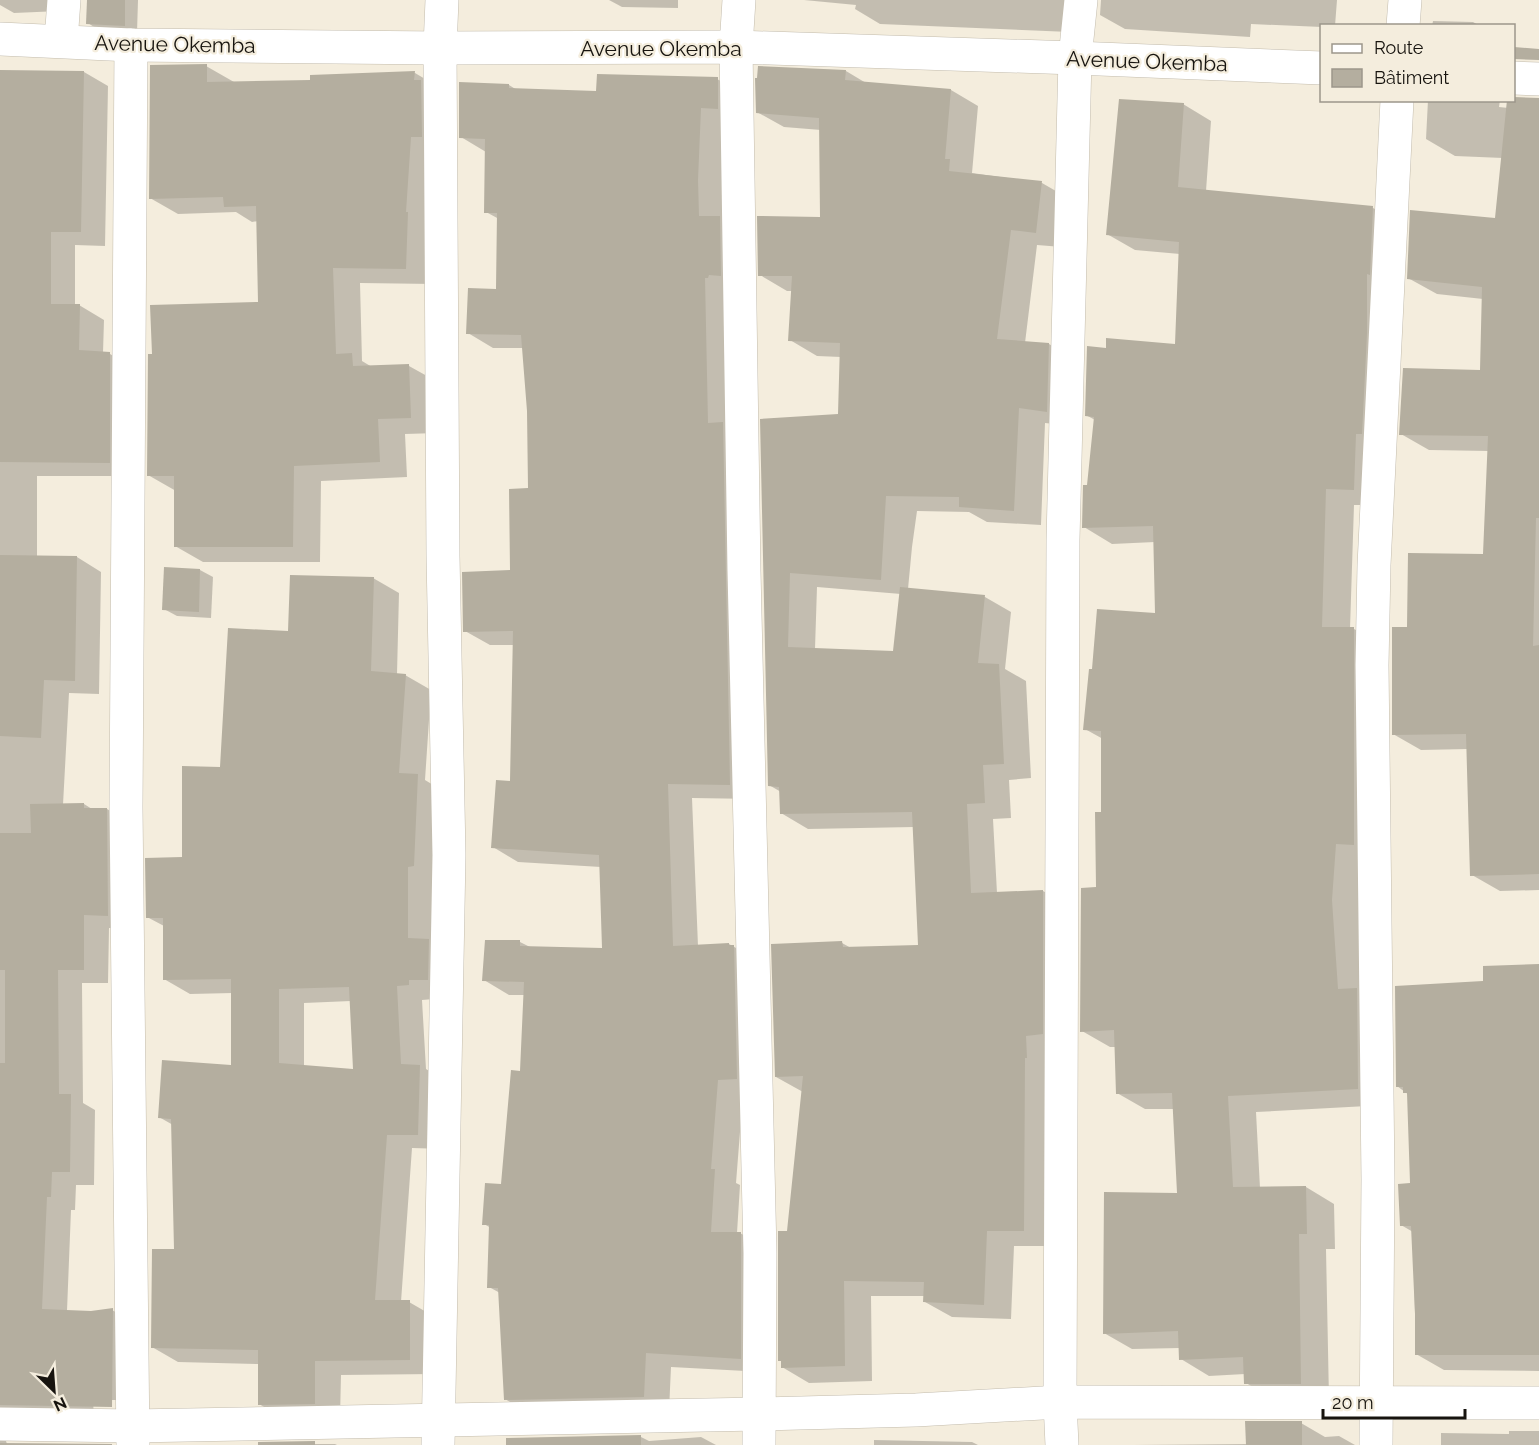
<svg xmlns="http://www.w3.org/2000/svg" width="1539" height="1445" font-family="Raleway,sans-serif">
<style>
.shadow{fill:#0003;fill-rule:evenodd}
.building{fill:#b4ae9f;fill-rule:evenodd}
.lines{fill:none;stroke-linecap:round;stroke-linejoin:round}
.minor-casing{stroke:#c3bcad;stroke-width:34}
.minor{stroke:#fff;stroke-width:33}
.labels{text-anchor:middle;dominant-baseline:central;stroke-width:4.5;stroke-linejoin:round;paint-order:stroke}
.street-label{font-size:21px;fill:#17140f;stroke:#f4eddd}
</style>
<rect width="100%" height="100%" fill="#f4eddd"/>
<g class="shadow">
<polygon points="0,0 61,0 60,11 14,13 0,5"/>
<polygon points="88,0 138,0 137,32 100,31 88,23"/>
<polygon points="609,0 678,0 678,8 622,7"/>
<polygon points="804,0 1094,0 1070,32 880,24 855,9 856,5"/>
<polygon points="1101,0 1337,0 1335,26 1322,26 1322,27 1251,24 1250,37 1125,29 1100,15"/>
<polygon points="1433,21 1473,22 1480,26 1432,26"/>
<polygon points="206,66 234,82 312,82 415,73 442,89 434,284 360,283 362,361 372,367 409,366 436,381 438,433 405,434 407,477 321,481 320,562 203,562 175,546 176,491 148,475 260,303 258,221 252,222 236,212 178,214 150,198"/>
<polygon points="0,71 84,72 108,86 105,246 75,245 75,305 79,305 104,320 103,353 110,354 134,368 134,476 37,476 37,557 77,557 101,572 99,694 69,693 63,805 84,804 92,809 107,809 131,823 133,929 109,928 108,983 82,983 83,1103 95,1110 94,1185 76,1185 75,1210 71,1210 67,1311 91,1312 112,1310 137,1324 136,1400 93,1400 94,1420 5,1438 7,1444 49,1445 0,1445"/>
<path d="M846 71 866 83 951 90 978 106 972 173 1042 183 1068 198 1062 247 1037 245 1025 343 1049 344 1076 360 1074 426 1045 423 1041 525 987 522 969 512 917 511 912 547 908 589 985 597 1011 612 1005 669 1026 681 1031 778 1009 780 1011 818 993 819 997 893 1043 891 1070 907 1051 1246H1014L1011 1319 952 1317 925 1302V1296H871L872 1381 809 1383 782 1367 788 1233 803 1092 776 1077 842 943 851 948 919 946 914 827 808 829 781 813V792L769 785 762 421 840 415 841 357 817 356 790 340 792 291H787L760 275 821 219V130L784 127 757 112ZM817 587 901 594 894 652 815 649Z"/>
<polygon points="717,79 743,93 755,799 692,798 698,946 729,944 759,961 743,1094 736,1183 740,1185 737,1233 740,1233 766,1248 766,1372 671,1367 669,1411 530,1414 505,1399 500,1293 489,1287 491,1228 484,1224 502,1186 522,1072 525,995 509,995 484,980 486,941 520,942 530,947 604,950 601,867 518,862 493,847 512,783 514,645 490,645 465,631 512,572 530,490 529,411 524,348 493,348 468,333 498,290 499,219 486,212 486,152 461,137 509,85 517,90 598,93"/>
<polygon points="1428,100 1500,100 1499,107 1539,111 1539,890 1500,891 1472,875 1468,749 1421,750 1393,734 1408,629 1484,556 1489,451 1429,450 1401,434 1482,371 1483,299 1437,294 1408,278 1497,220 1503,158 1455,156 1426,139"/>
<polygon points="1183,104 1211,121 1206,191 1373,208 1401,224 1381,505 1354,505 1350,629 1354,629 1382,645 1386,1105 1256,1112 1260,1188 1306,1187 1334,1204 1335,1249 1326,1249 1329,1399 1274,1399 1246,1383 1245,1374 1209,1376 1181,1359 1180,1348 1132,1349 1104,1333 1179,1195 1174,1109 1145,1109 1117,1093 1116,1047 1110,1047 1082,1031 1098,889 1103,814 1103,739 1085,729 1156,615 1155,542 1112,544 1084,527 1095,420 1086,415 1107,349 1176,346 1180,254 1135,250 1107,234"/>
<polygon points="166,569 200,570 213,577 211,618 177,616 164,609"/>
<path d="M373 578 399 593 397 674 405 675 431 690 425 780 443 791 434 999 422 1000 426 1069 446 1081 444 1149 412 1148 401 1302H409L435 1317V1374L341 1375 340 1418 285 1419 259 1404V1364L178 1362 152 1347 176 1251 173 1125 159 1117 232 1066 233 993 190 994 164 979V926L147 917 184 859 221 769 289 633ZM351 1001 355 1070 304 1066V1003Z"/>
<polygon points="1539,966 1539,1371 1444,1370 1416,1354 1413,1232 1401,1225 1412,1185 1409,1095 1397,1086 1485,982"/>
<polygon points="1301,1423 1325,1437 1339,1436 1355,1445 1132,1445 1247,1444"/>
<polygon points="1509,1431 1539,1431 1539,1445 1441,1445 1441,1433 1509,1434"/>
<polygon points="641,1437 649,1441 701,1437 716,1445 507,1445 507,1439"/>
<polygon points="874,1440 972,1442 978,1445 874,1445"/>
<polygon points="259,1444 335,1444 337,1445 259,1445"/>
</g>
<g class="building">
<polygon points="87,0 125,0 125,26 86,24"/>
<polygon points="1514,47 1539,49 1539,60 1514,59"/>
<polygon points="207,64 207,82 310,80 310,75 415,71 414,80 421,80 422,137 411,137 406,212 408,212 406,269 333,268 336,354 352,353 353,366 409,364 411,418 378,419 380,462 294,466 293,547 174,547 174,476 147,476 148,354 152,354 150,305 258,302 256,206 224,207 223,197 149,199 150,65"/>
<polygon points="758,66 846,70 845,80 951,89 945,159 950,159 949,171 1042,181 1036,233 1011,230 997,339 1049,343 1047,412 1019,408 1014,511 959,507 959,497 886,496 881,580 790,573 788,647 893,651 900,587 985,595 978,663 999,664 1004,764 983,765 985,803 967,804 971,893 1043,890 1043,1034 1026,1036 1027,1058 1025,1058 1024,1231 987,1231 984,1305 923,1302 924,1282 844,1281 845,1366 781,1368 781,1361 778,1361 778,1231 787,1231 803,1076 775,1077 771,944 842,941 843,947 918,945 912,812 780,814 779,787 768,786 760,419 838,414 840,343 788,341 792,276 758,276 757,216 820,217 819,118 756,113 755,78 757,78"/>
<polygon points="0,70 84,71 81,232 51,232 51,304 80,304 79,350 110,352 110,463 0,462"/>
<polygon points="597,74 718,77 718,109 701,108 698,180 699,216 720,216 721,276 709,275 708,278 705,278 708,423 723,422 730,785 668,784 673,946 729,943 729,945 734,945 737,1079 718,1080 711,1169 715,1169 711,1232 741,1232 741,1359 646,1353 644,1397 504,1400 498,1288 487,1288 489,1225 482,1225 485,1183 501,1184 511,1070 520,1071 524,982 482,981 485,940 520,940 520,946 602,948 599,855 491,848 496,780 510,781 513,631 463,632 462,572 510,570 509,489 528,488 527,411 521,335 466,334 468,288 496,289 497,213 484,213 485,139 459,138 459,82 509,84 509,88 596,91"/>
<polygon points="1514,97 1539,98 1539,518 1536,518 1533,646 1539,645 1539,874 1470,876 1466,734 1392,735 1392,627 1407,627 1408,553 1483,554 1488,436 1399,435 1403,368 1480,370 1482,287 1407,279 1410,210 1495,218 1507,100 1514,100"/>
<polygon points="1119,99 1184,103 1178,187 1373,206 1370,275 1367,274 1367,333 1362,434 1356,434 1354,490 1326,489 1322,627 1354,627 1354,845 1336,844 1332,900 1338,989 1357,988 1358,1089 1228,1096 1233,1187 1306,1186 1307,1234 1299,1234 1301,1384 1244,1384 1243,1357 1179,1360 1178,1331 1103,1334 1104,1192 1177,1193 1172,1093 1116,1094 1114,1030 1080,1032 1081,888 1096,887 1095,812 1101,812 1101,731 1083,730 1089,669 1092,669 1097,609 1155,613 1153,526 1082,528 1083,485 1087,485 1094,417 1085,416 1087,346 1106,348 1106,338 1175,344 1179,242 1106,235"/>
<polygon points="0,555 77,556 75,681 44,680 41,738 0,736"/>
<polygon points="164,567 200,569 199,612 162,610"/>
<path d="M290 575 374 577 371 671 406 674 399 773 418 774 414 866 408 867V938L429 939 428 980H409V985L397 986 401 1064 420 1065 418 1135H387L375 1300H410V1360L315 1361V1404L258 1405V1350L151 1348 152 1249H174L171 1119 158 1118 162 1060 231 1065V979L163 980V918H146L145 858 182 857V766L220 767 228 628 288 631ZM349 987 353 1069 279 1063V989Z"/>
<polygon points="84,803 84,808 107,808 108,916 84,915 84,970 58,970 59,1094 71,1094 70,1172 52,1172 51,1197 47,1197 42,1309 91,1311 113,1308 112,1407 0,1405 0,1063 5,1063 5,970 0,970 0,833 31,833 30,804"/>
<polygon points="1539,964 1539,1355 1415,1355 1415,1314 1411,1226 1400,1226 1398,1184 1410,1183 1407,1093 1403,1093 1403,1087 1396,1087 1395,986 1483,981 1483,966"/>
<polygon points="1245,1421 1302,1421 1302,1445 1246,1445"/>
<polygon points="641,1435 641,1445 506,1445 506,1438"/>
<polygon points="315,1441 315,1445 258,1445 258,1442"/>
<polygon points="0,1443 112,1444 112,1445 0,1445"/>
</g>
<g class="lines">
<defs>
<g id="minor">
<polyline points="739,0 736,47 744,571 760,1253 759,1445"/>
<polyline points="1403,26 1405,0"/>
<polyline points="0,39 131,45 440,48 736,47 1075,58 1322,68"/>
<polyline points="61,41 64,0"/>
<polyline points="131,45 126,807 133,1445"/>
<polyline points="1514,78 1539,79"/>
<polyline points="0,1424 133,1426 759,1414 916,1410 1060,1402 1539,1403"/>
<polyline points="438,1445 449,855 443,556 440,48 442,0"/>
<polyline points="1062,1445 1060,1402 1063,540 1075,58 1081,0"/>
<polyline points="1376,1445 1378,1179 1372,665 1374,565 1397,100"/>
</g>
</defs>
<use href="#minor" class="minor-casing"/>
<use href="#minor" class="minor"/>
</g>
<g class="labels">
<g class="street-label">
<text transform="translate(175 44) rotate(1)">Avenue Okemba</text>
<text x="661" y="48">Avenue Okemba</text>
<text transform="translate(1147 61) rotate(2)">Avenue Okemba</text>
</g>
</g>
<rect x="1320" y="24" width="195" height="78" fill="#f4eddd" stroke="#9c968b" stroke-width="1.5"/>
<rect x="1332" y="44" width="30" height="9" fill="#ffffff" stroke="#9c968b" stroke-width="1.5"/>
<text x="1374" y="54" font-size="18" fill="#17140f">Route</text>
<rect x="1332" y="69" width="30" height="18" fill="#b4ae9f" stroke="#9c968b" stroke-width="1.5"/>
<text x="1374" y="84" font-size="18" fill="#17140f">Bâtiment</text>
<g transform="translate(54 1391) rotate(155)" stroke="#f4eddd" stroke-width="4.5" paint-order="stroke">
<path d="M0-4.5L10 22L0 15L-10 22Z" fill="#17140f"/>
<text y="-9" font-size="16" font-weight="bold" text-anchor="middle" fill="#17140f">N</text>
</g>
<path d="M1323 1409v9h142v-9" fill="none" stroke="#17140f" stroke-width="3"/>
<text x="1332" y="1409" font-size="18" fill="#17140f" stroke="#f4eddd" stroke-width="4.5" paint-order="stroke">20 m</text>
</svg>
